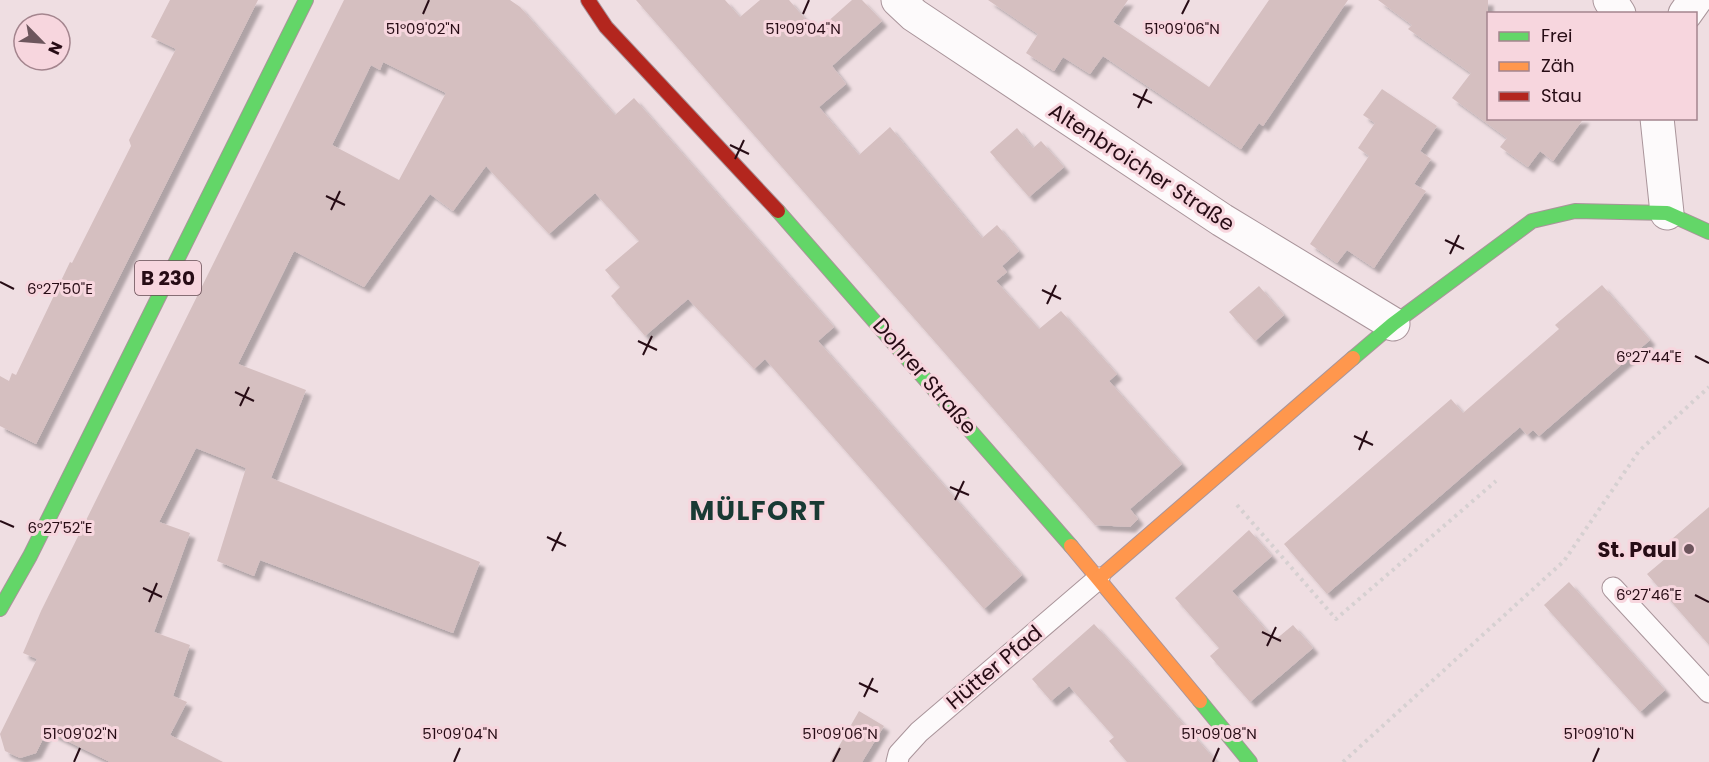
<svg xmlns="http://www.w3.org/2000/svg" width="1709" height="762" font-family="Poppins,sans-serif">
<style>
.building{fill:#d5bfc0;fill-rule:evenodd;filter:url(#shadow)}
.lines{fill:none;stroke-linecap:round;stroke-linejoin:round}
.lane-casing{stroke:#a9949a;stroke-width:23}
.street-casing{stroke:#a9949a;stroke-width:35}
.fast-casing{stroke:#a9949a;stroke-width:16}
.slow-casing{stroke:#a9949a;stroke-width:16}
.jam-casing{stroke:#a9949a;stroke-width:16}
.path{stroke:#d6d0d1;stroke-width:4;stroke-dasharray:3 4.5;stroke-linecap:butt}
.lane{stroke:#fdfafb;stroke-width:21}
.street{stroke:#fdfafb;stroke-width:33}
.fast{stroke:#63d668;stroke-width:14}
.slow{stroke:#ff974d;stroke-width:14}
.jam{stroke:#b3261e;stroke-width:14}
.ticks{fill:none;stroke:#270c15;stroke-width:2}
.poi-dot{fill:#6d565d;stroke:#f7d6de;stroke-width:2}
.labels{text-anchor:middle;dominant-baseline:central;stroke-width:6;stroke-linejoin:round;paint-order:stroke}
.shield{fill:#f7d6de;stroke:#654951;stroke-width:1.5}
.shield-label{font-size:20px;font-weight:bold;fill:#270c15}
.street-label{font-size:21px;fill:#270c15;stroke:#f7d6de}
.poi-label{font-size:21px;font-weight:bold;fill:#270c15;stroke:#f7d6de;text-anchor:end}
.district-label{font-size:27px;font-weight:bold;letter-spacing:1.5px;fill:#193a34;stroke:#f7d6de}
.ticks-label{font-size:15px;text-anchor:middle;fill:#270c15;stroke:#f7d6de;stroke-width:6;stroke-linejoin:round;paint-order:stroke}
</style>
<defs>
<filter id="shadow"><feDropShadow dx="5.5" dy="5.5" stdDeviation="1.5" flood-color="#0004"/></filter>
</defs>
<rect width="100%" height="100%" fill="#efdee2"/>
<g class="building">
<polygon points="170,0 258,0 36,444 0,426 0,376 9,381 12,373 16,375 70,262 72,263 131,146 129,140 176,49 151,37"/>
<path d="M344 0H510L520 7 615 115 634 98 834 327 818 341 1022 575 984 609 765 359 754 369 688 299 645 336 611 296 620 287 605 270 639 241 595 193 549 234 486 166 453 211 430 194 364 287 294 251 238 364 306 390 271 478 480 562 453 633 260 560 254 576 217 561 246 468 196 448 159 522 190 533 154 632 190 645 173 696 187 702 170 735 223 762H110L47 731 36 753 20 758 5 751 0 734 37 659 23 653 41 611ZM383 62 446 93 399 180 332 145 371 65 380 70Z"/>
<polygon points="636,0 725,0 740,17 760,0 789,0 816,32 852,0 862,0 882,21 832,66 846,84 819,107 859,155 890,127 982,238 997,225 1019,251 1002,266 1007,272 996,281 1039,329 1061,311 1117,374 1109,381 1182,464 1130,509 1138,519 1130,527 1095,525"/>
<polygon points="988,0 1128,0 1113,22 1209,87 1269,0 1348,0 1263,126 1259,123 1241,149 1103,56 1090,74 1063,57 1054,71 1026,53 1038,34"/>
<polygon points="1378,0 1488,0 1488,118 1584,118 1553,161 1540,151 1528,167 1500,147 1507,138 1452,98 1471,73 1408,29 1412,25"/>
<polygon points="1382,89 1437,126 1420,151 1431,159 1414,184 1426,191 1374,268 1347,250 1337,263 1310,244 1369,156 1358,148 1375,123 1363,115"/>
<polygon points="1017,128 1033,148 1041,141 1064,167 1029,197 990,152"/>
<polygon points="1602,285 1650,340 1539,436 1533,430 1527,435 1520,427 1327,594 1284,544 1451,399 1463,413 1559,329 1555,325"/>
<polygon points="1259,286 1284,315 1255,341 1229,312"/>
<polygon points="1709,507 1709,645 1647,574 1672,553 1665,545"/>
<polygon points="1249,530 1272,556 1232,591 1275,640 1293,625 1313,648 1250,702 1210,656 1219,648 1175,598"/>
<polygon points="1569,582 1665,690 1640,712 1544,605"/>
<polygon points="1094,624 1128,661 1217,762 1127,762 1109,741 1114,737 1069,686 1051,701 1032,679"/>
<polygon points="859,711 884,726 862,762 830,762"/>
</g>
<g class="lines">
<defs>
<g id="lane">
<polyline points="1613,588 1709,692"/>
<polyline points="897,762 899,754 919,732 1099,578"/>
</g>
<g id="street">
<polyline points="898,0 914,15 1222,220 1393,324"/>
<polyline points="1610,0 1619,14"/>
<polyline points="1685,14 1695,0"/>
<polyline points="1657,118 1667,213"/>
</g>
<g id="fast">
<polyline points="778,211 1071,546"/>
<polyline points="1353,358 1393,324 1532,221 1575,211 1667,213 1709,232"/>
<polyline points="0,609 30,556 306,0"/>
<polyline points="1200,701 1250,762"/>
</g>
<g id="slow">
<polyline points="1071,546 1200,701"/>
<polyline points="1099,578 1353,358"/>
</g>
<polyline id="jam" points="588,0 606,27 778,211"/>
</defs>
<use href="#lane" class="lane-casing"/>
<use href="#street" class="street-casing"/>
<use href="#fast" class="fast-casing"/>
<use href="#slow" class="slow-casing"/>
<use href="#jam" class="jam-casing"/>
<g class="path">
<polyline points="1237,505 1336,619 1496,481"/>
<polyline points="1343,762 1564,561 1639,451 1709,387"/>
</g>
<use href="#lane" class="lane"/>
<use href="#street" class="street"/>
<use href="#fast" class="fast"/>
<use href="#slow" class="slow"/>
<use href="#jam" class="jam"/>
</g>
<path class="ticks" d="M423 14 429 0M803 14 809 0M1182 14 1189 0M1133 94 1152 103M1138 108 1147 89M730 145 749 154M735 159 744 140M326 196 345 205M331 210 340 191M1445 240 1464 249M1450 254 1459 235M0 282 14 289M1042 290 1061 299M1047 304 1056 285M638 341 657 350M643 355 652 336M1695 356 1709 363M235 392 254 401M240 406 249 387M1354 436 1373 445M1359 450 1367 431M950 487 969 495M955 500 964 481M0 521 14 527M547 537 566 546M552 551 561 532M143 588 162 597M1695 595 1709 602M149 602 157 583M1262 632 1281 641M1267 646 1276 627M859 683 878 692M864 697 873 678M74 762 80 748M454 762 460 748M833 762 840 748M1213 762 1219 748M1593 762 1599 748"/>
<circle class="poi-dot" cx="1689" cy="549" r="6"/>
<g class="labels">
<rect class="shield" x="135" y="261" width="66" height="34" rx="4.5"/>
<g class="shield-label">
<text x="168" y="278">B 230</text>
</g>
<g class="street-label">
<text transform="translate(1142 167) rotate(33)">Altenbroicher Straße</text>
<text transform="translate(925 376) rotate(49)">Dohrer Straße</text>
<text transform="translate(994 667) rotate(-40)">Hütter Pfad</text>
</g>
<g class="poi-label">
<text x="1677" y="549">St. Paul</text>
</g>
<g class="district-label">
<text x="758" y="510">MÜLFORT</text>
</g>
</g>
<g class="ticks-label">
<text x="423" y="34">51°09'02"N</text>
<text x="803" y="34">51°09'04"N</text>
<text x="1182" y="34">51°09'06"N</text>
<text x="60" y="294">6°27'50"E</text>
<text x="1649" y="362">6°27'44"E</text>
<text x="60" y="533">6°27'52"E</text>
<text x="1649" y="600">6°27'46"E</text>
<text x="80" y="739">51°09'02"N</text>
<text x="460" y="739">51°09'04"N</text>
<text x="840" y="739">51°09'06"N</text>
<text x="1219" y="739">51°09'08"N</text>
<text x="1599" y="739">51°09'10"N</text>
</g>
<rect x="1487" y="12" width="210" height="108" fill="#f7d6de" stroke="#a4858e" stroke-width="1.5"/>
<rect x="1499" y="32" width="30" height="9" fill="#63d668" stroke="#a4858e" stroke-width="1.5"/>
<text x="1541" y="42" font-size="18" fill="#270c15">Frei</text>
<rect x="1499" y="62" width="30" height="9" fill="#ff974d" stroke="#a4858e" stroke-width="1.5"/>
<text x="1541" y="72" font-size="18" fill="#270c15">Zäh</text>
<rect x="1499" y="92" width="30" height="9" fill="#b3261e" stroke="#a4858e" stroke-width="1.5"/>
<text x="1541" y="102" font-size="18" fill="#270c15">Stau</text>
<g transform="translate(42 42) rotate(115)"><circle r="28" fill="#f7d6de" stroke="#a4858e" stroke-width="1.5"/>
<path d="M0-4.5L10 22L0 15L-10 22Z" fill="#6d565d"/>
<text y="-9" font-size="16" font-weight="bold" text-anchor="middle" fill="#270c15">N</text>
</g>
</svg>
